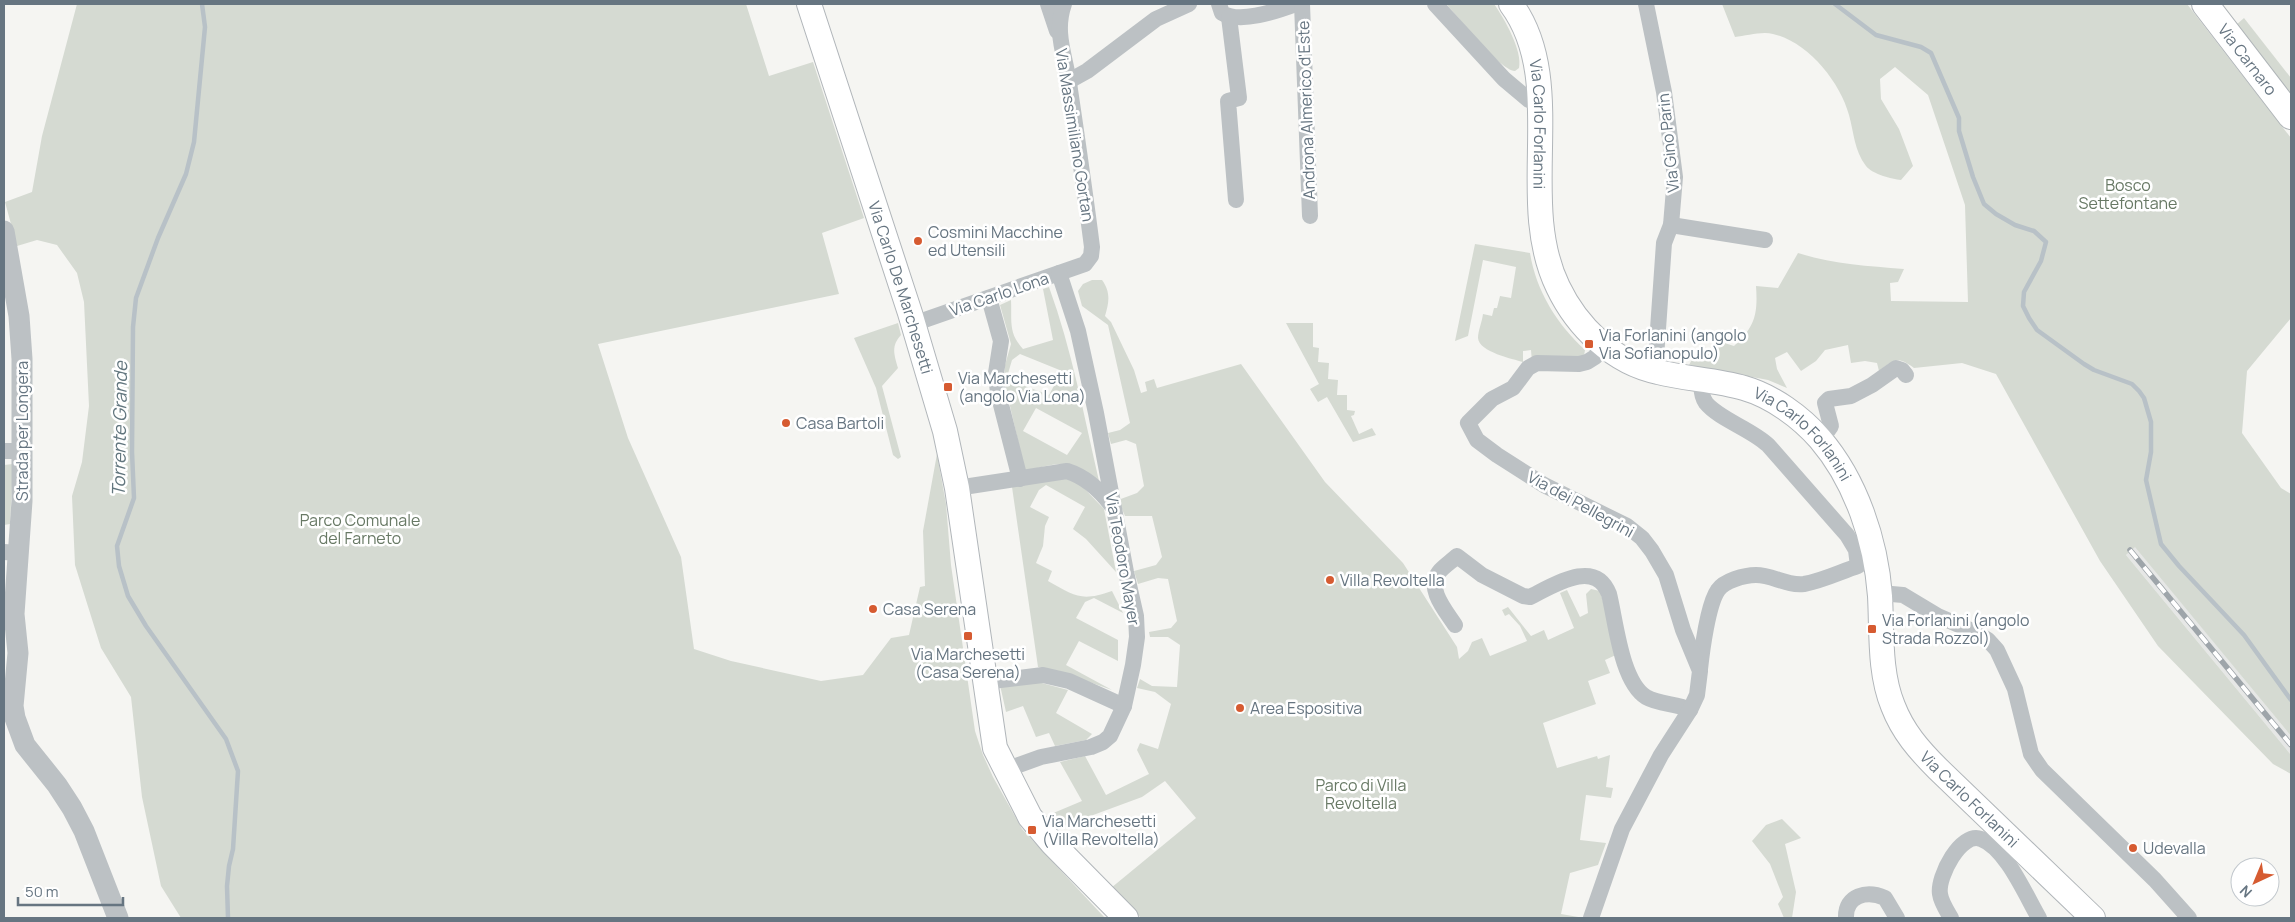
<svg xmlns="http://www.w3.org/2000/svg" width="2295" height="922" font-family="Manrope,sans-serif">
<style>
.built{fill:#e6e7e6}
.green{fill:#d5dad2;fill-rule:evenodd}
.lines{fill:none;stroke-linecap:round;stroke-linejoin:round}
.stream{stroke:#b8c1c7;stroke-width:4.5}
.secondary-casing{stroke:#b1b6ba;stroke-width:26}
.primary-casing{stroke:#b0b5b8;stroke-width:28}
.minor{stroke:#bcc1c4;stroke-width:16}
.tertiary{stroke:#bcc1c4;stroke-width:21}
.secondary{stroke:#fff;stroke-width:24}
.primary{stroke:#fff;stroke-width:26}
.rail-casing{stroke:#9ea5aa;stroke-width:5.5}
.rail{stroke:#fff;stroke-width:4;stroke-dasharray:11;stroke-linecap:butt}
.poi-dot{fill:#d65b31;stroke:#fff;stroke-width:2}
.labels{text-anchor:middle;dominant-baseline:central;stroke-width:5;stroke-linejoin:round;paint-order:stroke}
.street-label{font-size:16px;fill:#667581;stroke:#fff}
.park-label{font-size:16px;fill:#687965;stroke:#fff}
.poi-label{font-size:16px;fill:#667581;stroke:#fff;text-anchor:start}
.water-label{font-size:18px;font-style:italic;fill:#62767e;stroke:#fff}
</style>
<rect width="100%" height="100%" fill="#f5f5f2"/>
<polygon class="built" points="2135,546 2291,736 2291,755 2126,555"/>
<g class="green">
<polygon points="77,4 746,4 769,76 813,62 864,218 822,233 839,294 598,344 628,438 681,557 694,649 731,661 821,681 863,675 891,638 909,635 920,587 925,586 923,531 937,454 946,504 951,565 975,731 983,755 993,777 1022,829 1105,918 181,918 161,886 142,797 131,697 101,648 75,565 72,496 82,462 89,406 84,302 77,273 57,245 37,240 17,246 5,202 32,192 42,136"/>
<path d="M1446 4H1494C1504 18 1523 51 1519 68L1515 71C1499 70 1459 17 1446 4Z"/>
<path d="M1722 4H2187L2291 138V318L2247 371 2242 433 2281 488 2291 494V736L2135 547 2126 555 2291 755V774L2273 764 2158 646 2100 561 1996 374 1962 363 1914 368C1897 356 1895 359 1879 371L1877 363 1865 361 1851 363 1848 345 1825 350 1816 361 1801 371 1787 352 1775 358 1777 369 1787 388 1768 380 1689 365 1697 350 1713 356 1718 341 1734 346C1755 327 1758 314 1756 286L1778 288 1798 253C1833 264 1867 266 1904 269L1898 282 1890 283 1891 301 1968 302 1965 205 1928 95 1895 67 1880 79 1881 99 1899 129 1913 166 1901 180C1892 179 1872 174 1866 166 1854 150 1854 133 1849 115 1840 82 1808 42 1773 34 1762 31 1746 36 1735 37Z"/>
<polygon points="2244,18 2291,78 2291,97 2236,25"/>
<path d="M1475 244 1530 253C1536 291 1557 324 1585 350L1584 356C1567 362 1553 350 1532 362L1531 350 1523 351V362C1513 359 1479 352 1478 338 1478 331 1482 322 1483 314L1492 316 1494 308H1497L1500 296 1511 298 1516 267 1483 260 1468 336 1455 341Z"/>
<path d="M1092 280H1102C1111 292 1109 303 1105 316L1111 322 1134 370 1141 393 1147 391 1145 382 1154 379 1157 388 1241 364 1325 482 1403 563 1457 647 1459 659 1468 651 1472 642 1482 638 1490 656 1527 641 1520 626 1509 614 1505 616 1502 610 1508 607 1531 636 1544 630 1548 640 1574 628 1560 593 1567 590 1580 617 1588 613 1586 594 1591 589 1600 591 1618 654 1605 660 1610 673 1588 681 1596 704 1543 723 1557 768 1597 756 1598 759 1610 755 1606 787 1613 788 1611 798 1586 795 1580 840 1606 843 1598 865 1570 873 1561 914 1584 918H1141L1111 888 1196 818 1165 781 1142 797 1058 828 1051 814 1082 801 1060 762 1085 756 1106 795 1149 774 1137 750 1140 743 1158 749 1171 704 1155 692 1137 688 1140 679 1152 686 1177 687 1180 645 1168 637H1150L1149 632 1171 628 1177 621 1168 579 1158 578 1138 584 1134 571 1156 565 1162 557 1152 516H1125L1118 500 1137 493 1144 486 1136 444 1126 440 1111 444 1108 433 1120 430 1130 423 1108 325 1082 306 1078 291 1083 284Z"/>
<path d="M1049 287C1072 350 1084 416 1099 481 1066 458 1063 462 1025 471L1004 380 1005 365 1011 344 1000 305 1011 300C1012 321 1008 333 1023 349L1053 340 1043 289ZM1020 354 1062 371 1049 395 1017 383 1007 377 1012 360ZM1036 408 1082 433 1067 455 1023 431Z"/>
<path d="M898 323 901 335C891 346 894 354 898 368L882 386 901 457 898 459 893 455 876 388 854 338Z"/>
<polygon points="1286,323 1313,323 1313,347 1319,348 1318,362 1329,363 1328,379 1338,380 1337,395 1347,395 1347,410 1355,411 1354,415 1351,416 1359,434 1372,428 1376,435 1353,442 1327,397 1318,402 1310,389 1319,384"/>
<polygon points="13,464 10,524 4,525 4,465"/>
<path d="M1066 477 1081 485 1104 509 1116 572 1086 539 1073 529 1085 507 1046 485 1039 490 1030 507 1049 517 1045 526 1043 546 1036 563 1052 571 1048 581C1075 596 1081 602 1112 591L1123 613 1094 598 1085 602 1076 618 1118 640V661L1079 641 1066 665 1112 690 1072 676 1038 667 1012 487Z"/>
<polygon points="1038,682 1068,690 1056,713 1092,734 1086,740 1055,746 1049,733 1036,737 1023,706 1006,712 1000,685"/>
<polygon points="1782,819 1801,838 1785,844 1796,892 1792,918 1784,918 1778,904 1783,897 1770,864 1752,841 1766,825"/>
</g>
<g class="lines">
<g class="stream">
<polyline points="202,4 205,27 194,142 186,174 158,238 136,298 133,327 132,452 134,498 117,546 119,566 128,596 146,626 226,739 238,771 233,849 229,866 227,886 228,918"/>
<polyline points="1835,4 1876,35 1921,47 1931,53 1959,118 1959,131 1973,177 1984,204 1996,214 2015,225 2034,231 2046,242 2041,261 2024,292 2023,306 2029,318 2037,330 2084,364 2094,370 2132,384 2139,391 2144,398 2151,422 2151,452 2146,480 2161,544 2179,566 2244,635 2291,700"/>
</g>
<defs>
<g id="secondary">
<path id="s1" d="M809 4 910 313 945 431 957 488 995 748 1030 817 1052 843 1126 918"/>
<path id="s2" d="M1511 4C1569 82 1515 199 1558 287 1577 327 1614 363 1658 372 1686 379 1717 380 1744 388 1772 396 1801 417 1820 439 1856 481 1876 541 1880 596 1882 632 1879 672 1893 706 1903 732 1919 750 1938 769L2093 918"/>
</g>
<g id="primary">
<path id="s3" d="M2205 4 2291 116"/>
</g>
</defs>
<use href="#secondary" class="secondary-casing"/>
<use href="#primary" class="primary-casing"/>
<g class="minor">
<polyline points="1048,4 1057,31"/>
<path d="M1219 4 1222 13C1240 24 1277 11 1296 4"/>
<polyline points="1302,4 1310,216"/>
<polyline points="1435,4 1504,79 1529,100 1540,101"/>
<polyline points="1646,4 1664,92 1675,177 1671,225 1664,243 1655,372"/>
<polyline points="1229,17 1239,98 1228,101 1236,200"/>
<polyline points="1069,81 1087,71 1156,19 1189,4"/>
<polyline points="1671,225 1765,240"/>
<polyline points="989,298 1001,341 996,373 998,393 1020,479"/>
<path d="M913 324 1085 264 1091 256 1092 247C1085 192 1077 137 1069 83 1065 55 1054 32 1064 4"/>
<polyline points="1821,440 1831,426 1825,403 1829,399 1851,396 1872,385 1896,368 1902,370 1906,375"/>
<polyline points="4,451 23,451"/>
<path d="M957 488 1067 471C1086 477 1100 490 1112 506"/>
<polyline points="4,552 19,553"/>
<polyline points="1880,593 1903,595 1938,616 1975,632 1988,640 1997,650 2015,689 2031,754 2042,770 2155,880 2189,918"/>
<path d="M1455 625C1446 611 1426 589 1439 572 1444 566 1452 561 1457 556L1482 575 1523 596 1530 597C1554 585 1595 558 1609 594 1616 622 1621 681 1646 697 1660 705 1677 703 1690 710"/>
<path d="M1700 669C1702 651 1708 604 1718 590 1724 581 1744 575 1756 575 1773 575 1786 586 1804 584 1822 581 1840 572 1858 566L1856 550 1847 535 1768 445C1751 429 1719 419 1706 403 1701 396 1701 389 1702 381"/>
<polyline points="984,682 1043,675 1069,681 1124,706"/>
<polyline points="1005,770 1041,757 1091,747 1103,742 1110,736 1124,706 1133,665 1137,637 1136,616 1126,572 1096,413 1078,331 1059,273"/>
<polyline points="1591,918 1622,829 1661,755 1690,710 1697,695 1700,671 1683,630 1666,575 1652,551 1642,538 1627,526 1544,485 1497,455 1477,440 1468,423 1492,399 1513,388 1528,368 1537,363 1579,364 1587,362 1595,357 1604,346"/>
<path d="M1846 918C1845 895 1867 890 1885 898L1897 918"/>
<path d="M1951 918C1947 911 1941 902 1940 894 1937 877 1961 831 1981 839 2006 848 2026 896 2039 918"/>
</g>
<polyline class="tertiary" points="4,231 19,316 22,359 22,501 14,614 18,653 13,706 15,718 25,745 57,785 72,808 84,831 118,918"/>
<use href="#secondary" class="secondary"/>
<use href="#primary" class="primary"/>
<defs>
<polyline id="rail" points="2130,550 2291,745"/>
</defs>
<use href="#rail" class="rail-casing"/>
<use href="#rail" class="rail"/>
</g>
<g class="poi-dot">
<circle cx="918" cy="241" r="5"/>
<rect x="1584" y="339" width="10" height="10" rx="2.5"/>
<rect x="943" y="382" width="10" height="10" rx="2.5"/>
<circle cx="786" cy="423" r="5"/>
<circle cx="1330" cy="580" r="5"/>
<circle cx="873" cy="609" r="5"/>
<rect x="1867" y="624" width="10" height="10" rx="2.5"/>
<rect x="963" y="631" width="10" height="10" rx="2.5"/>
<circle cx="1240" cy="708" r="5"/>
<rect x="1027" y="825" width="10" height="10" rx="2.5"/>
<circle cx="2133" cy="848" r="5"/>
</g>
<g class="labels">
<g class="street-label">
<text stroke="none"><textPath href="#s3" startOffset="70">Via Carnaro</textPath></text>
<text transform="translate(1306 110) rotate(-92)">Androna Almerico d'Este</text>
<text stroke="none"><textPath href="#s2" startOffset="126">Via Carlo Forlanini</textPath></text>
<text transform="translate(1075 135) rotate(81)">Via Massimiliano Gortan</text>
<text transform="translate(1668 143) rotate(-96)">Via Gino Parin</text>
<text stroke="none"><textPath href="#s1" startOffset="298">Via Carlo De Marchesetti</textPath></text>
<text transform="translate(999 294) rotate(-19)">Via Carlo Lona</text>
<text transform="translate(22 431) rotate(-90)">Strada per Longera</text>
<text stroke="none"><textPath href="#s2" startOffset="591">Via Carlo Forlanini</textPath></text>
<text transform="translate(1581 504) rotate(29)">Via dei Pellegrini</text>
<text transform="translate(1123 559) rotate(80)">Via Teodoro Mayer</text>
<text stroke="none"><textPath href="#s2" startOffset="1011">Via Carlo Forlanini</textPath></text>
</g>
<g class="park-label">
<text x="2128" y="185">Bosco<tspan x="2128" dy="18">Settefontane</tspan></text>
<text x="360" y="520">Parco Comunale<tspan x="360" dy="18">del Farneto</tspan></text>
<text x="1361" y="785">Parco di Villa<tspan x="1361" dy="18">Revoltella</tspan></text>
</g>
<g class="poi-label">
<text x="928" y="232">Cosmini Macchine<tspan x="928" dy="18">ed Utensili</tspan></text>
<text x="1599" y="335">Via Forlanini (angolo<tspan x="1599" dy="18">Via Sofianopulo)</tspan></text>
<text x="958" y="378">Via Marchesetti<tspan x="958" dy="18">(angolo Via Lona)</tspan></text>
<text x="796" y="423">Casa Bartoli</text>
<text x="1340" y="580">Villa Revoltella</text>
<text x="883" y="609">Casa Serena</text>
<text x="1882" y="620">Via Forlanini (angolo<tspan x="1882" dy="18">Strada Rozzol)</tspan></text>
<text x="968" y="654" text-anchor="middle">Via Marchesetti<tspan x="968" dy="18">(Casa Serena)</tspan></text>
<text x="1250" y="708">Area Espositiva</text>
<text x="1042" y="821">Via Marchesetti<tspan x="1042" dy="18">(Villa Revoltella)</tspan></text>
<text x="2143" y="848">Udevalla</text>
</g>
<g class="water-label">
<text transform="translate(119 429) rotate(-89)">Torrente Grande</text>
</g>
</g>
<rect width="2295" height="922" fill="none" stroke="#667581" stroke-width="10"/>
<g transform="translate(2255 882) rotate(224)"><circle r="24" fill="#ffffff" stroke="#c2c8cd"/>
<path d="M0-4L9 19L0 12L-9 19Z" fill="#d65b31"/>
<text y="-8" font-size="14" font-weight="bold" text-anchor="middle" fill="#667581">N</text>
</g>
<path d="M18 897v8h105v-8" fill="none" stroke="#667581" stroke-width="2.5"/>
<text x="25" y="897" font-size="15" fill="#667581" stroke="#ffffff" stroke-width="4" paint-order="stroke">50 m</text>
</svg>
